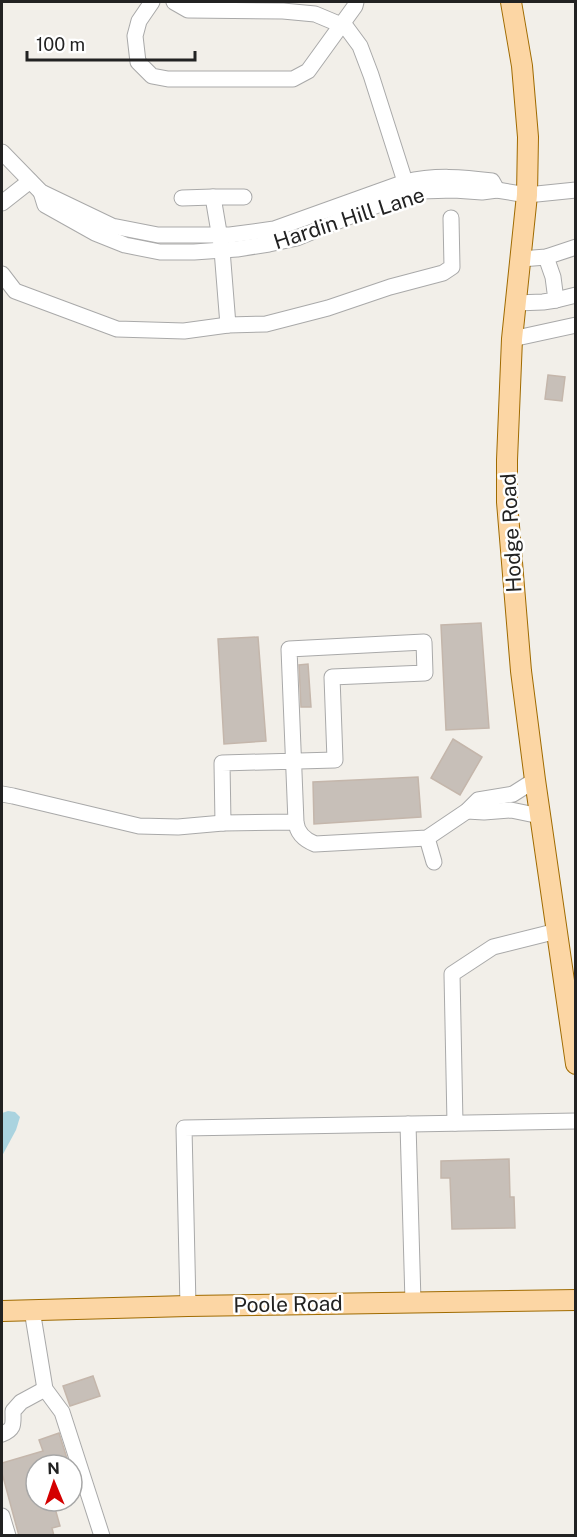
<svg xmlns="http://www.w3.org/2000/svg" width="577" height="1537" font-family="'Public Sans',sans-serif">
<style>
.water{fill:#aad3df}
.building{fill:#c7bfb8;stroke:#c4b6ab;stroke-width:1.5}
.lines{fill:none;stroke-linecap:round;stroke-linejoin:round}
.minor-casing{stroke:#a9a9a9;stroke-width:17}
.major-casing{stroke:#a06b00;stroke-width:22}
.minor{stroke:#fff;stroke-width:15}
.major{stroke:#fcd6a4;stroke-width:20}
.labels{text-anchor:middle;dominant-baseline:central;stroke-width:5;stroke-linejoin:round;paint-order:stroke}
.street-label{font-size:21px;fill:#222;stroke:#fff}
</style>
<rect width="100%" height="100%" fill="#f2efe9"/>
<polygon class="water" points="8,1111 15,1112 20,1117 16,1130 2,1156 2,1113"/>
<g class="building">
<polygon points="548,375 565,377 562,401 545,399"/>
<polygon points="481,623 489,728 446,730 441,625"/>
<polygon points="258,637 266,741 224,744 218,639"/>
<polygon points="308,664 311,707 301,707 299,665"/>
<polygon points="453,739 482,757 460,795 431,778"/>
<polygon points="418,777 421,817 314,824 313,782"/>
<polygon points="509,1159 510,1197 514,1197 515,1228 452,1229 450,1178 441,1178 441,1161"/>
<polygon points="93,1376 100,1396 70,1406 63,1386"/>
<polygon points="59,1433 69,1465 36,1465 36,1501 53,1501 60,1526 52,1528 54,1536 19,1536 2,1473 2,1463 43,1451 39,1440"/>
</g>
<g class="lines">
<defs>
<g id="minor">
<polyline points="152,2 139,21 135,36 138,62 152,76 168,79 293,79 308,71 355,6 356,2"/>
<polyline points="174,2 188,10 283,11 315,14 346,27 360,46 371,75 408,191"/>
<path d="M2 152 41 192 112 226 158 235H230L274 229 405 182C434 175 463 177 492 181L497 190"/>
<polyline points="41,192 45,205 95,233 125,245 160,252 194,252 237,249 269,244 297,238 385,202 421,191 454,190 482,192 497,190 527,195 576,190"/>
<polyline points="244,197 213,197 222,250 228,325 266,324 328,308 390,287 443,273 452,267 451,218"/>
<polyline points="182,198 213,197"/>
<polyline points="2,203 30,181"/>
<polyline points="521,259 546,257 576,247"/>
<polyline points="2,274 15,291 117,329 184,331 228,325"/>
<polyline points="556,300 576,295"/>
<polyline points="516,303 543,302 556,300 553,277 546,257"/>
<polyline points="512,339 576,325"/>
<polyline points="2,794 13,796 139,826 178,827 223,823"/>
<polyline points="467,811 484,812 511,810 540,816"/>
<path d="M296 822 223 823 222 763 335 760 332 677 425 673 424 642 289 649 296 822C297 833 305 840 315 844L427 838 467 811 478 800 513 794 535 780"/>
<polyline points="427,838 434,862"/>
<polyline points="455,1123 452,974 493,947 557,931"/>
<polyline points="408,1124 413,1302"/>
<polyline points="188,1306 184,1128 576,1121"/>
<polyline points="32,1310 45,1389 62,1412 102,1536"/>
<path d="M2 1434C15 1429 13 1424 13 1411L21 1402 45 1389"/>
<polyline points="2,1516 8,1536"/>
</g>
<g id="major">
<polyline points="511,2 522,66 528,137 527,195 512,339 507,460 507,502 521,671 535,780 576,1064"/>
<polyline points="2,1311 188,1306 576,1300"/>
</g>
</defs>
<use href="#minor" class="minor-casing"/>
<use href="#major" class="major-casing"/>
<use href="#minor" class="minor"/>
<use href="#major" class="major"/>
</g>
<g class="labels">
<g class="street-label">
<text transform="translate(349 218) rotate(-18)">Hardin Hill Lane</text>
<text transform="translate(511 533) rotate(-93)">Hodge Road</text>
<text transform="translate(288 1304) rotate(-1)">Poole Road</text>
</g>
</g>
<rect width="577" height="1537" fill="none" stroke="#222222" stroke-width="6"/>
<g transform="translate(54 1483) rotate(358)"><circle r="28" fill="#ffffff" stroke="#a7a7a7" stroke-width="1.5"/>
<path d="M0-4.5L10 22L0 15L-10 22Z" fill="#d40000"/>
<text y="-9" font-size="16" font-weight="bold" text-anchor="middle" fill="#222222">N</text>
</g>
<path d="M27 51v9h168v-9" fill="none" stroke="#222222" stroke-width="3"/>
<text x="36" y="51" font-size="18" fill="#222222" stroke="#ffffff" stroke-width="4.5" paint-order="stroke">100 m</text>
</svg>
